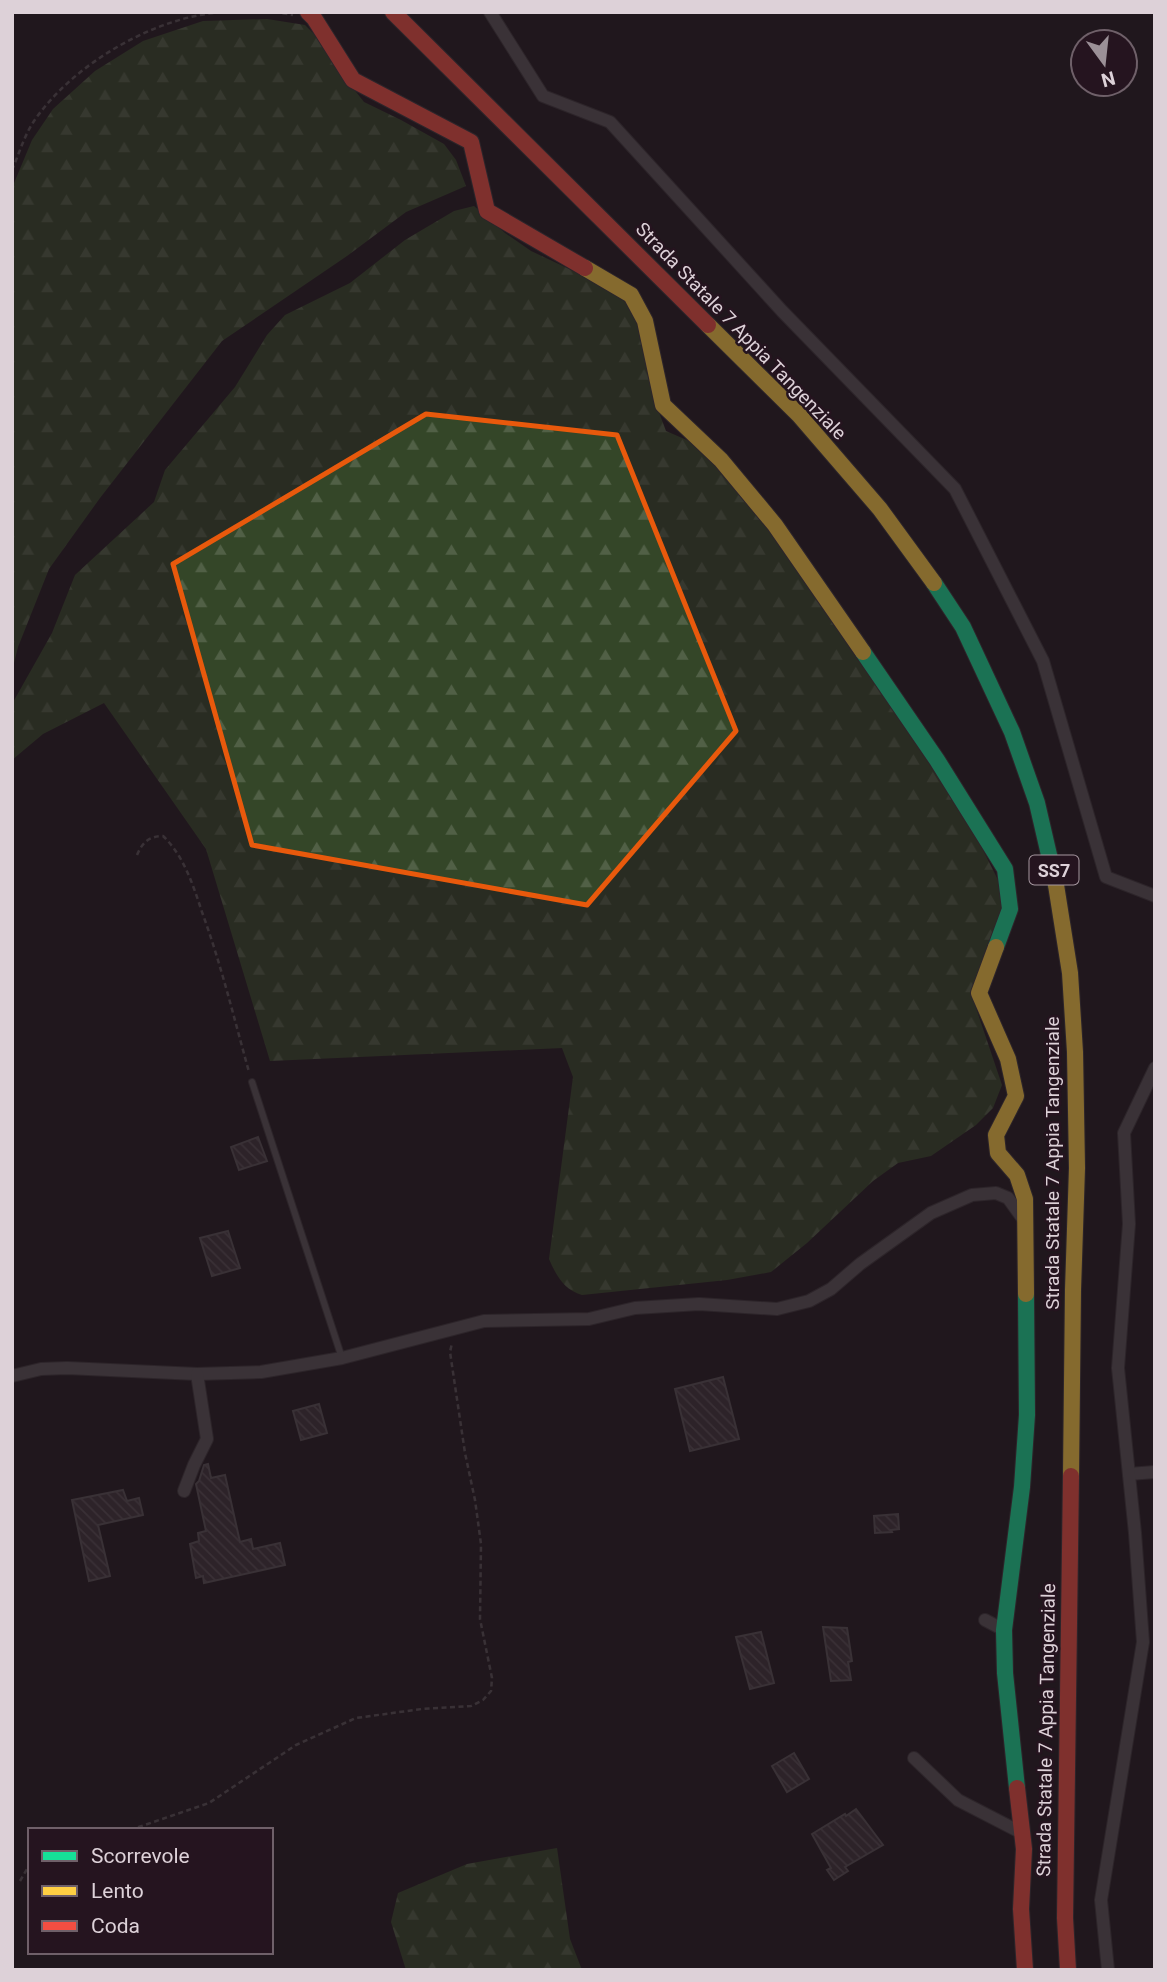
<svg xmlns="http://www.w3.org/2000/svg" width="1167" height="1982" font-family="Roboto,sans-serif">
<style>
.forest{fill:url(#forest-firs)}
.building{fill:url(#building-back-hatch);stroke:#575054;stroke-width:2}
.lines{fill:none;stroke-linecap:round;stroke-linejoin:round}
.lane-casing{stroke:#3c353a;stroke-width:8}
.street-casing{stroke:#3c353a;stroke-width:14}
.fast-casing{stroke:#3c353a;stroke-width:18}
.slow-casing{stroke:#3c353a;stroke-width:18}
.jam-casing{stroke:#3c353a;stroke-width:18}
.path{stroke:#575155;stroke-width:2.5;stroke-dasharray:5 3.5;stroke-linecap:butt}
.lane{stroke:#595357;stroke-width:6}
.street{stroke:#595357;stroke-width:12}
.fast{stroke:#16e098;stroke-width:16}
.slow{stroke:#ffcf43;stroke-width:16}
.jam{stroke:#f24e42;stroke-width:16}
.marked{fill:none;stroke:#e8590c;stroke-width:5;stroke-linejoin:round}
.labels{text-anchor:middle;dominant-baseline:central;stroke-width:5;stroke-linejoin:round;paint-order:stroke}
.shield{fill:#25141f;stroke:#a698a0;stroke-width:2}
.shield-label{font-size:18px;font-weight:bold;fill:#ddd1d8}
.street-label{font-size:19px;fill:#ddd1d8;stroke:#25141f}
</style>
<defs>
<pattern id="forest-firs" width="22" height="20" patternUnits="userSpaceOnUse" patternTransform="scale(1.75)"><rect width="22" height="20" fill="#344628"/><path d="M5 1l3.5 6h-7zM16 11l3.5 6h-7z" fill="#516046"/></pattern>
<pattern id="building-back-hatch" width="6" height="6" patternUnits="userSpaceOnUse" patternTransform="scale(1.75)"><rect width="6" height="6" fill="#3c3138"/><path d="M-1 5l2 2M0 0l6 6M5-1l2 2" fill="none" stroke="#584e54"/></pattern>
</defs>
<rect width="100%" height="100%" fill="#21181e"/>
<g class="forest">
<polygon points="267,19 305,25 325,45 345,78 364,102 401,120 444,144 456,160 466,186 406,212 347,256 222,341 100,498 49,569 18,647 12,671 12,188 32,140 53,109 95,71 143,41 203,21"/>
<path d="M474 206 505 233 531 251 616 291 634 310 660 415 666 431 689 441 750 499 928 757 975 834 998 880 1003 902 975 1005 1002 1085 993 1108 976 1125 931 1156 898 1163 873 1181 807 1243 771 1272 727 1280 582 1295C564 1290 556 1275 549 1259L573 1077 562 1048 270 1061 206 849 104 703 43 734 12 760V704L52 633 75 575 154 502 165 470 235 387 267 335 285 315 350 283 405 240 454 211Z"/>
<polygon points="557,1848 570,1939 582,1970 406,1970 391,1922 398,1893 467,1864"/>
</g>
<g class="building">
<polygon points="258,1137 267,1161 239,1170 231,1147"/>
<polygon points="228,1231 240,1268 212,1276 200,1238"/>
<polygon points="723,1377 739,1439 690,1451 675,1389"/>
<polygon points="319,1404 327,1433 301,1440 293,1411"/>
<polygon points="208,1464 211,1478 225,1475 240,1542 251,1539 253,1549 280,1543 285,1565 204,1583 203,1576 196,1578 190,1544 199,1541 198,1533 206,1531 196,1484 199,1481 204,1465"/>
<polygon points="123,1490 127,1501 139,1498 143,1515 98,1525 110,1576 89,1581 72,1500"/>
<polygon points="898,1514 899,1529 891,1530 892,1532 875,1533 874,1516"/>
<polygon points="823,1627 847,1628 852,1661 848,1662 851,1680 831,1681"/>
<polygon points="761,1632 774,1683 750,1689 736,1637"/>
<polygon points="794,1753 809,1779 787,1792 772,1766"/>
<polygon points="856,1809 883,1845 845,1867 848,1871 834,1880 827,1870 831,1868 812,1834 845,1814 846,1816"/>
</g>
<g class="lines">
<defs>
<polyline id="lane" points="252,1082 342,1358"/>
<g id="street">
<polyline points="490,12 543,96 610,122 782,311 955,489 1043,661 1106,877 1155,896"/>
<polyline points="12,1376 41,1369 67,1368 197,1374 261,1372 342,1358 484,1321 589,1319 635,1308 699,1304 777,1309 809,1301 831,1289 860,1264 931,1213 972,1195 996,1193 1008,1198 1026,1223"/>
<polyline points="1129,1474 1155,1472"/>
<polyline points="184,1491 194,1465 207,1439 197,1374"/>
<polyline points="985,1620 1004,1630"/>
<polyline points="914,1758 958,1800 1022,1833"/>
<polyline points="1108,1970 1101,1900 1143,1642 1135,1533 1118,1368 1129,1224 1124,1133 1155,1068"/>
</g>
<g id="fast">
<polyline points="934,583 963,627 1012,732 1037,803 1056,885"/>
<polyline points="863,652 937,760 1005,869 1010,909 996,947"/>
<polyline points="1017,1788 1005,1673 1004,1630 1022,1487 1027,1415 1026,1294"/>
</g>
<g id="slow">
<polyline points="585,268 631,295 645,321 663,405 721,460 775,525 863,652"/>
<polyline points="708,325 799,415 880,509 934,583"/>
<polyline points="1056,885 1070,973 1075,1052 1077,1168 1073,1290 1071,1476"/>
<polyline points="996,947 979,993 1008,1059 1016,1096 996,1135 998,1153 1017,1175 1025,1199 1026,1294"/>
</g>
<g id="jam">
<polyline points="308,12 314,18 353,80 471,142 487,211 585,268"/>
<polyline points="393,12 708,325"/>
<polyline points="1017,1788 1024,1849 1021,1909 1025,1970"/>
<polyline points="1068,1970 1065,1918 1071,1476"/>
</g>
</defs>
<use href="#lane" class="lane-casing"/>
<use href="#street" class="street-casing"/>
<use href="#fast" class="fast-casing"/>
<use href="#slow" class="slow-casing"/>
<use href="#jam" class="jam-casing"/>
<g class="path">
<polyline points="274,12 293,15"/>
<path d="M12 170C19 154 24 136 34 121 73 64 155 16 224 12"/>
<path d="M137 855C142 843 149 836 163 836 184 856 193 885 202 912 221 964 234 1018 249 1072"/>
<polyline points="130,1830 209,1803 296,1745 356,1718 422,1709 471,1706 483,1700 491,1691 492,1678 480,1619 481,1544 475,1500 465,1453 450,1352 452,1343"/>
<polyline points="20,1881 30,1864"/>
</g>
<use href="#lane" class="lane"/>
<use href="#street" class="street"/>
<use href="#fast" class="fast"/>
<use href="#slow" class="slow"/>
<use href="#jam" class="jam"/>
</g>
<path d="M0 0H1167V1982H0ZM426 414 617 435 736 731 587 905 252 845 173 564Z" fill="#21181e" fill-opacity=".55" fill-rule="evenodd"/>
<path class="marked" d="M426 414 617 435 736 731 587 905 252 845 173 564Z"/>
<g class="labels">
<rect class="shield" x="1029.5" y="855.5" width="49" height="29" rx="5"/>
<g class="shield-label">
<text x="1054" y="870">SS7</text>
</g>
<g class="street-label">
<text transform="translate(741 331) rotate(46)">Strada Statale 7 Appia Tangenziale</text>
<text transform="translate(1052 1163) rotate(-90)">Strada Statale 7 Appia Tangenziale</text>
<text transform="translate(1046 1730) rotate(-89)">Strada Statale 7 Appia Tangenziale</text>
</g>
</g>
<rect width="1167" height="1982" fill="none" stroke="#ddd1d8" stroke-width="28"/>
<rect x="28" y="1828" width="245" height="126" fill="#25141f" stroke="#6f6069" stroke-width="2"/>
<rect x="42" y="1851" width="35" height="10" fill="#16e098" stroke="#6f6069" stroke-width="2"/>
<text x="91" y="1863" font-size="21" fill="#ddd1d8">Scorrevole</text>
<rect x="42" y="1886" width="35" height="10" fill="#ffcf43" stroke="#6f6069" stroke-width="2"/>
<text x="91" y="1898" font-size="21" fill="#ddd1d8">Lento</text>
<rect x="42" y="1921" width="35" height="10" fill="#f24e42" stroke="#6f6069" stroke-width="2"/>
<text x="91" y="1933" font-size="21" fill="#ddd1d8">Coda</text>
<g transform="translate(1104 63) rotate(165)"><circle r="33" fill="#25141f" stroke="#6f6069" stroke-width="2"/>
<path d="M0-5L12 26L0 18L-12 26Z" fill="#9b9097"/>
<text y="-10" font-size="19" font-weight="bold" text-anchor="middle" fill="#ddd1d8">N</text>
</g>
</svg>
